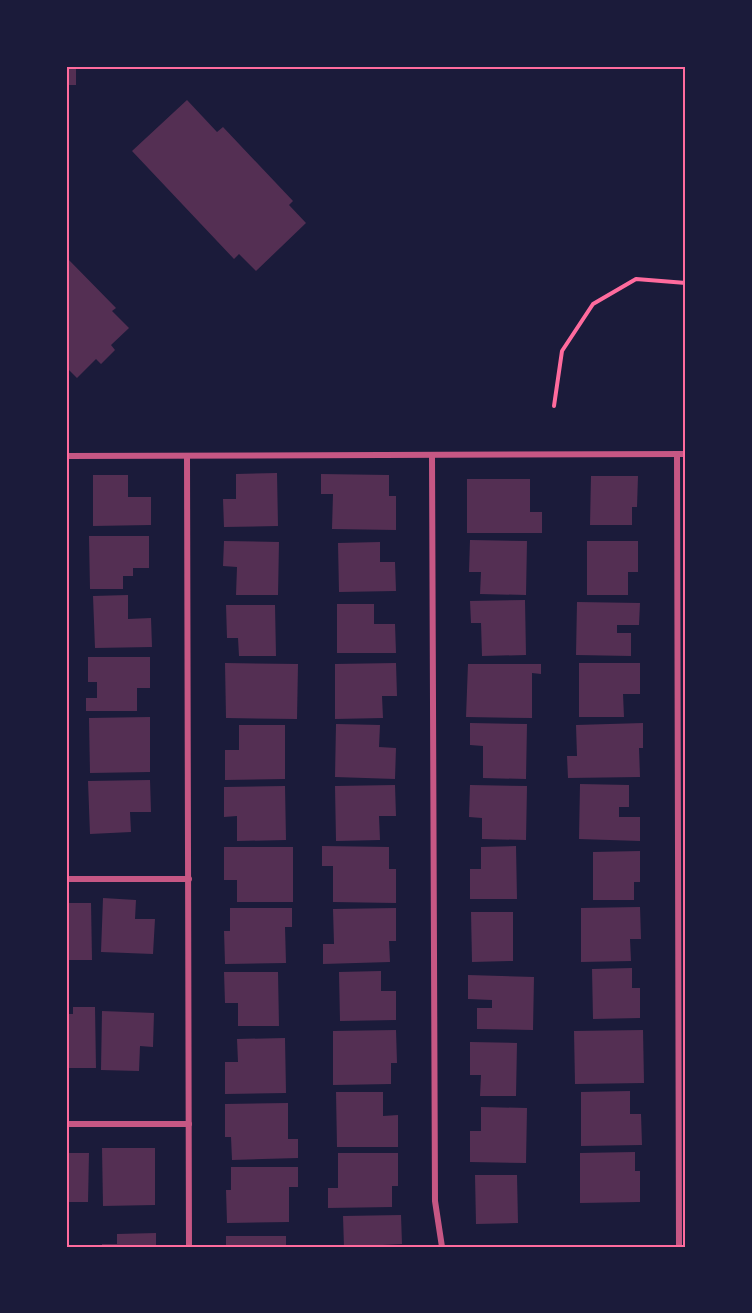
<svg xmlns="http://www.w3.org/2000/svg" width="752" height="1313" font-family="'Nunito Sans',sans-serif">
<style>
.building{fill:#542f53}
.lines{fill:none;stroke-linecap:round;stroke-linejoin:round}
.path{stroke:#ff6b9d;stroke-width:4}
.minor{stroke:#c65784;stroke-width:6}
.neatline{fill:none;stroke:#ff6b9d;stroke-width:2}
</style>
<rect width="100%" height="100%" fill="#1b1b3a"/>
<g class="building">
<rect x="66" y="66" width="10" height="19"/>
<polygon points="187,100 217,132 223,127 293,201 289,205 306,223 256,271 239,254 234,259 132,151"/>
<polygon points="66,257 116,308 112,311 129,328 111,345 115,350 101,364 96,359 77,378 66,367"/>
<polygon points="277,473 278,526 224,527 223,499 236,499 236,474"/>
<polygon points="321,474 389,475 389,496 396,496 396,530 332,529 333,494 321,494"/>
<polygon points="93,475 128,475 128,497 151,497 151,525 93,526"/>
<polygon points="591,476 638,476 637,507 632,507 632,525 590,525"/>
<polygon points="467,479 530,479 530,512 542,512 542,533 467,533"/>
<polygon points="89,536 149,536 149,568 133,568 133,576 123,576 123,589 90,589"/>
<polygon points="470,540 527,541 526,595 480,594 481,572 469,572"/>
<polygon points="224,541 279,542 278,595 236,595 237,567 223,566"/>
<polygon points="587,541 638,541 638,572 628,572 628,595 587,595"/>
<polygon points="380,542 380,562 395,562 396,591 339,592 338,543"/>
<polygon points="128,595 128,619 151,618 152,647 95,648 93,596"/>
<polygon points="525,600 526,655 482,656 481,623 471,623 470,601"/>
<polygon points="577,602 640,603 639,625 617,625 617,633 631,633 631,656 576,655"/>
<polygon points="337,604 374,604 374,624 395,624 396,653 337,653"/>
<polygon points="226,605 275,605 276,656 239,656 238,638 227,638"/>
<polygon points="88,657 150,657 150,688 137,688 137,711 86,711 86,698 97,698 97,682 88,682"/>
<polygon points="225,663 298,664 297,719 226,718"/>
<polygon points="396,663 397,696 382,696 383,718 335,719 335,664"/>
<polygon points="579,663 640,663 640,694 623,694 624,717 579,717"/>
<polygon points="468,664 541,664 541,674 532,673 532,718 466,717"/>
<polygon points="150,717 150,772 90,773 89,718"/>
<polygon points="470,723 527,724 526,779 483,778 483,746 470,745"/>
<polygon points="643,723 643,748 639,748 640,777 568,778 567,756 577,756 576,725"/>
<polygon points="336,724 380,725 379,747 396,748 395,779 335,777"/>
<polygon points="239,725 285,725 285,779 225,780 225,750 239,750"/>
<polygon points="150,780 151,812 130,812 131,832 90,834 88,781"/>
<polygon points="580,784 629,785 629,807 619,807 619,817 640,817 640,841 579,839"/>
<polygon points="395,785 396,816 379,816 380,840 336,841 335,786"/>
<polygon points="470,785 527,786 526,840 482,839 482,818 469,817"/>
<polygon points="285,786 286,840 237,841 237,816 224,817 224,787"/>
<polygon points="322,846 389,847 389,869 396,869 396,903 333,902 333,866 322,866"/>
<polygon points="516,846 517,899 470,899 470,869 481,869 481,847"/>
<polygon points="224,847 293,847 293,902 237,902 237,880 224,880"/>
<polygon points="640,851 640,882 634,882 634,900 593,900 593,852"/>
<polygon points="103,898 136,900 135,919 155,919 153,954 101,952"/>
<polygon points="66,903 91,903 92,960 66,960"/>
<polygon points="640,907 641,939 630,939 631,961 581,962 581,908"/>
<polygon points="230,908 292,908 292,927 285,927 286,963 225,964 224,931 230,931"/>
<polygon points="396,908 396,941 389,941 390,962 323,964 323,944 334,944 333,909"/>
<polygon points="471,912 513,912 513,961 472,962"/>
<polygon points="632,968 632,988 640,988 640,1018 593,1019 592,969"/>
<polygon points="381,971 381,991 396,991 396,1020 340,1021 339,972"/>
<polygon points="224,972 278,972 279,1026 238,1026 238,1003 225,1003"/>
<polygon points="468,975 534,977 533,1030 477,1029 477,1008 492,1008 492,1000 468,999"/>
<polygon points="73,1007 95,1007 96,1068 66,1068 66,1014 73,1014"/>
<polygon points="102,1011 154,1013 153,1047 140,1046 139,1071 101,1070"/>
<polygon points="396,1030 397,1063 391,1063 391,1084 333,1085 333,1031"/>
<polygon points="643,1030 644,1083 575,1084 574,1031"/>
<polygon points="285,1038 286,1093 225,1094 225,1062 238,1062 237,1039"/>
<polygon points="470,1042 517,1043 516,1096 480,1096 481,1075 470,1075"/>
<polygon points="630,1091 630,1114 641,1114 642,1145 581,1146 581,1092"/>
<polygon points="336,1092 383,1092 383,1116 398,1115 398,1147 337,1147"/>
<polygon points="288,1103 288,1139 298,1139 298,1158 232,1160 231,1137 225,1137 225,1104"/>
<polygon points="481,1107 527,1108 526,1163 470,1162 470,1131 481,1131"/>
<polygon points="102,1148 155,1148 155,1205 103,1206"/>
<polygon points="635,1152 635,1171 640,1171 640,1202 580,1203 580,1153"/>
<polygon points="66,1153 89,1153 88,1202 66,1202"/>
<polygon points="338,1153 398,1153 398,1186 392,1186 392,1207 328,1208 328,1188 338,1188"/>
<polygon points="231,1167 298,1167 298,1187 289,1187 289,1222 227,1223 226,1190 231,1190"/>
<polygon points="475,1175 517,1175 518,1223 476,1224"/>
<polygon points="401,1215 402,1244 344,1247 343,1216"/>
<polygon points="156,1233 156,1247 102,1247 102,1244 117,1244 117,1234"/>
<rect x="226" y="1236" width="60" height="11"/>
</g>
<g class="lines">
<polyline class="path" points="554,406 562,351 593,304 636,279 686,283"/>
<g class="minor">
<polyline points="677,454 679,1247"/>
<polyline points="432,455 435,1201 442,1247"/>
<polyline points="66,456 686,454"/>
<polyline points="187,456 189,1247"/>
<polyline points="66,879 189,879"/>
<polyline points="66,1124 189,1124"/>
</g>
</g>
<rect width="752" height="1313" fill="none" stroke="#1b1b3a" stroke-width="135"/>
<rect x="68" y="68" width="616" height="1178" class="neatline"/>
</svg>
